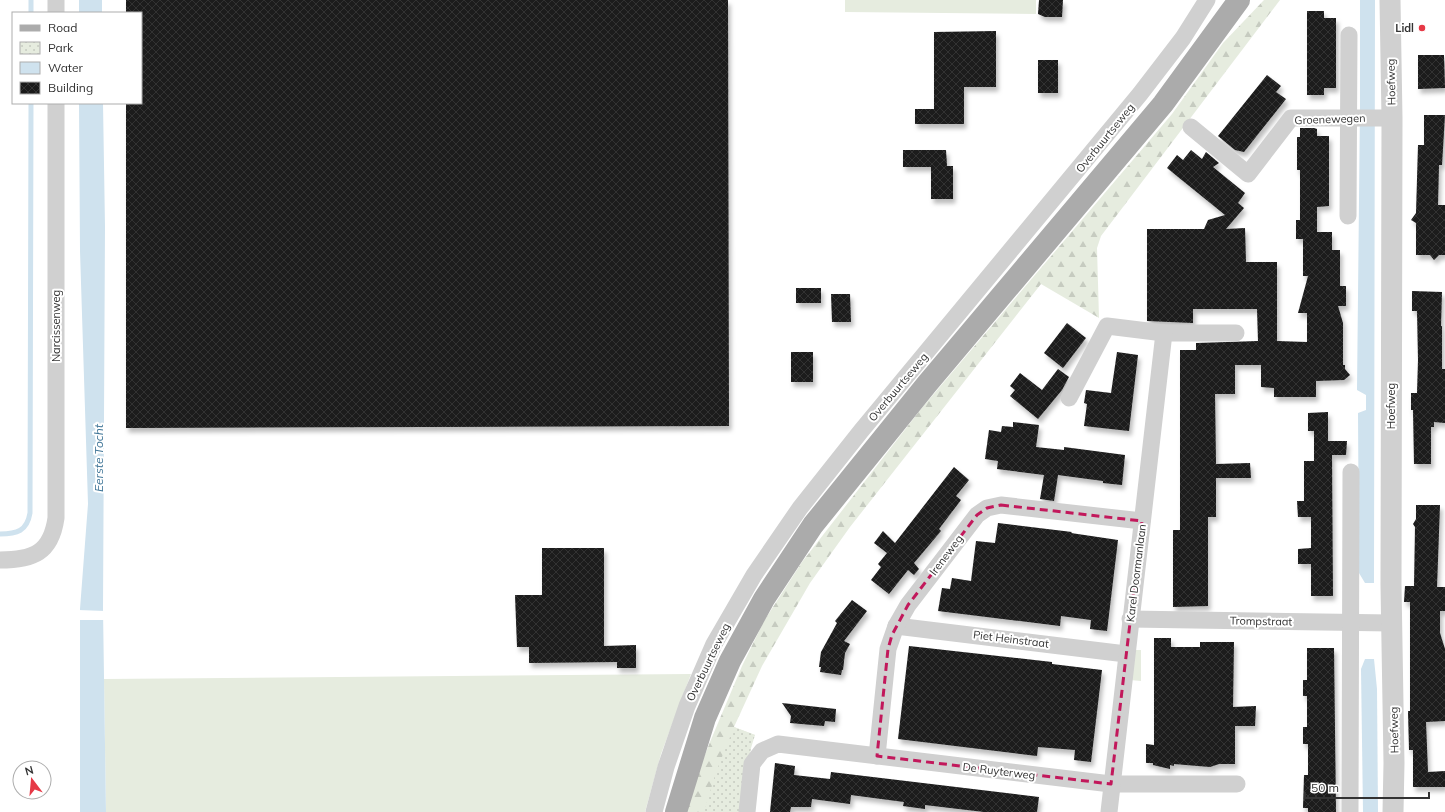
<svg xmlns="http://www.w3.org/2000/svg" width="1445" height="812" font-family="Mulish,sans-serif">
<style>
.green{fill:#e6ecdf}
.forest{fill:url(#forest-firs)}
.park{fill:url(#park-dots)}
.water{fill:#cfe2ee}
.pier{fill:#fff}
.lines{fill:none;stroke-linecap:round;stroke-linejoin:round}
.stream{stroke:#cfe2ee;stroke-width:5}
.building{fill:url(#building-cross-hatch);filter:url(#shadow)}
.minor{stroke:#d0d0d0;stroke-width:17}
.tertiary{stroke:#d0d0d0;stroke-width:21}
.primary{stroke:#ababab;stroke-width:22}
.marked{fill:none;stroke:#c2185b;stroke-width:3;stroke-dasharray:8 5;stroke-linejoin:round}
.poi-dot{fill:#e63946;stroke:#fff;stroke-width:1.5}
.labels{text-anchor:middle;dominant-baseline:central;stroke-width:4;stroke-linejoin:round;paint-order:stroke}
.poi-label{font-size:11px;font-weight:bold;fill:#333;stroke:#fff;text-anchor:end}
.street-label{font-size:11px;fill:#333;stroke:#fff}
.water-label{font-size:12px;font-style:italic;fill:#3f7597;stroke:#fff}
</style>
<defs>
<pattern id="forest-firs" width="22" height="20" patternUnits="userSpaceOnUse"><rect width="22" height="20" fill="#e6ecdf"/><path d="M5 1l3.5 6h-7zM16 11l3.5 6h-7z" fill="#c6cbc0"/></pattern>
<pattern id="park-dots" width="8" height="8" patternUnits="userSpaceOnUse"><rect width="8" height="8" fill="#e6ecdf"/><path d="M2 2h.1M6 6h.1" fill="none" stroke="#c6cbc0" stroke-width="1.8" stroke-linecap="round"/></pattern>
<pattern id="building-cross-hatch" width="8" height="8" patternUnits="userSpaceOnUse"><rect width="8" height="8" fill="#1a1a1a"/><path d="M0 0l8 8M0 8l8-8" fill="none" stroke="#333"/></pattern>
<filter id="shadow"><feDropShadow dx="2.5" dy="4.5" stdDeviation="2" flood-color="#0004"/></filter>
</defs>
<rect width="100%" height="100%" fill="#fff"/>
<g class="green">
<polygon points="845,0 1036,0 1036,14 845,12"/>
<polygon points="1133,650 1141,650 1141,681 1130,680"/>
<polygon points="691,674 661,754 645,812 106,812 104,679"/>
</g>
<polygon class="forest" points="1264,0 1280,0 1101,236 1097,248 1099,318 1041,284 850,527 810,583 762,666 734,727 755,735 732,762 706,812 686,812 693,785 710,742 742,666 764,621 802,562 921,409 1172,114 1223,43"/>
<polygon class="park" points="734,727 755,735 751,748 742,812 704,812 716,772"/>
<g class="water">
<rect x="79" y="0" width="23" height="13"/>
<polygon points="1360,0 1375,0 1374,583 1365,583 1359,573 1358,413 1366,410 1366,395 1357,390 1360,106"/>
<polygon points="79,103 103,103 105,227 103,609 106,812 80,812 80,609 88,504 80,251"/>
<polygon points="1365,659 1374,659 1377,689 1378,812 1363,812 1361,669"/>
</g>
<polygon class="pier" points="78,610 105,611 105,620 77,620"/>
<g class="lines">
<g class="stream">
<polyline points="31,13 31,0"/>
<path d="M0 534C17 534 27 531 30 513L31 103"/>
</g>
</g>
<g class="building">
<polygon points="126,0 728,0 729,426 126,428 126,103 141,103 141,13 126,13"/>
<polygon points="1039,0 1063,0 1062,17 1045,17 1038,14"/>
<polygon points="1307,11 1324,11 1324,18 1336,18 1336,88 1324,88 1324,95 1307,95"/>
<polygon points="996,31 996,87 964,87 964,124 915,124 915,109 934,109 934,32"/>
<polygon points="1418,55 1444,55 1445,88 1418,89"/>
<rect x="1038" y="60" width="20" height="33"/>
<polygon points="1267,75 1281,86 1276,92 1286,99 1244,152 1235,150 1218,136"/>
<polygon points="1424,115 1445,115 1442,165 1439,165 1438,205 1445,205 1445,255 1439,255 1434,260 1430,255 1416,255 1416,223 1411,220 1416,213 1418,145 1424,145"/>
<polygon points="1300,128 1314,128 1317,129 1317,136 1329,136 1329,206 1317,207 1317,232 1332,232 1332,250 1340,250 1340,286 1346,286 1346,306 1338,306 1343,323 1343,365 1345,365 1345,369 1350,375 1344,380 1316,381 1316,397 1274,397 1274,388 1261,387 1261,365 1235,365 1235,394 1215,394 1216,464 1250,463 1251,478 1216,478 1216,517 1208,517 1208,606 1173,607 1173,530 1180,530 1180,350 1196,350 1196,343 1258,341 1257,309 1193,309 1193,323 1147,321 1147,229 1204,229 1208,220 1225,215 1167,168 1177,155 1183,160 1191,150 1202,159 1206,152 1219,163 1213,167 1245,193 1238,203 1244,208 1226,229 1245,228 1246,262 1277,262 1277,341 1307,342 1307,313 1298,313 1308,276 1303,276 1303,239 1296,239 1296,220 1300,220 1300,170 1297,170 1297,137 1300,137"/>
<polygon points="903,150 946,150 947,166 953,166 953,199 931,199 931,167 903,167"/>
<rect x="796" y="288" width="25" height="15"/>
<polygon points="1412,291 1442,292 1441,326 1442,326 1442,369 1445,369 1445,423 1434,422 1434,427 1431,427 1431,464 1414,464 1413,410 1411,410 1411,393 1417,393 1418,360 1417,311 1412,311"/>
<polygon points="831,294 850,294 851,322 832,322"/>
<polygon points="1067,323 1086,338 1063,368 1044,353"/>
<rect x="791" y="352" width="22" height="30"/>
<polygon points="1117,352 1138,355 1129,431 1084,426 1087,404 1084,403 1086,390 1111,393"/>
<polygon points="1058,369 1069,377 1062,390 1038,419 1010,396 1015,390 1010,386 1020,373 1042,390"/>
<polygon points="1328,412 1328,441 1347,441 1346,455 1332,455 1333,596 1311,596 1311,564 1298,564 1298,549 1311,548 1311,517 1298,517 1297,501 1304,501 1304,461 1314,461 1314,431 1308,431 1308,413"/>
<polygon points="1013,422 1039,425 1036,447 1064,450 1064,447 1125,455 1122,485 1103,483 1103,481 1058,475 1054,501 1040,499 1044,475 997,469 998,461 985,459 989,430 1001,432 1002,426 1013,427"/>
<polygon points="954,467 969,480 956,496 961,500 939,529 941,531 914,563 919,569 914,575 908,570 889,594 871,580 881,567 878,564 887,553 874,543 883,531 895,543"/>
<polygon points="1416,505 1440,505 1437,587 1445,587 1445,611 1440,611 1440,633 1445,649 1445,721 1426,722 1428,772 1445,771 1445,787 1413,787 1413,750 1409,750 1408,711 1410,711 1410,602 1404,602 1405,586 1414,586 1415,527 1413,524 1416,519"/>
<polygon points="998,523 1072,532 1071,533 1118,540 1107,631 1090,629 1091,620 1061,616 1060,626 938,611 942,588 950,589 952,578 971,581 976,541 995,543"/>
<polygon points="542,548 604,548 604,646 636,645 636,668 617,668 617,662 529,663 529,647 517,647 515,595 542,595"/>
<polygon points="852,600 867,611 844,641 850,644 845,653 843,670 842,670 841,675 820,672 821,667 819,667 821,652 837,623 835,621"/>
<polygon points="1154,638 1171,638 1171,647 1200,647 1200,642 1234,642 1233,707 1256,706 1255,726 1235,726 1235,764 1219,764 1210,767 1174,764 1174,766 1170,765 1170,769 1153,765 1153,763 1146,763 1146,744 1154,745"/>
<polygon points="909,646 1052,662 1052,664 1102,670 1091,762 1074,760 1075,750 1038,747 1037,756 898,739"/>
<polygon points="1307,648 1334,648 1336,812 1308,812 1308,808 1303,808 1304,775 1308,775 1308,744 1303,744 1303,727 1307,727 1307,696 1303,696 1303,680 1307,680"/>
<polygon points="782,703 836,709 835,722 825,721 824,726 790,723 791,716"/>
<polygon points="775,763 795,766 794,775 830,779 831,772 1039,797 1037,812 984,812 925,805 925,809 903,806 904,802 851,795 850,804 812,799 811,807 791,807 790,812 770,812"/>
</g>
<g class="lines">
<g class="minor">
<polyline points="56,0 56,13"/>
<polyline points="1191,127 1248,174 1291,118 1392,118"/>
<polyline points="1348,216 1349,35"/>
<polyline points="1069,398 1107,326 1164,333 1236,333"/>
<path d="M0 560C33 560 51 553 56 518V103"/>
<polyline points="1130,619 1391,623"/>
<polyline points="896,626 1126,654"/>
<polyline points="877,756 888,649 896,626 908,605 977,515 987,508 1001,505 1142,521"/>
<polyline points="654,812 666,767 687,706 714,644 754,575 800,508 861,431 1140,94 1183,38 1207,0"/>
<polyline points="747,812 752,764 762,751 778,744 1111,784 1237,784"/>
<polyline points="1109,812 1164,333"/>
<polyline points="1350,812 1351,472"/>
</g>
<polyline class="tertiary" points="1390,0 1392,118 1391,585 1394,763 1393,812"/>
<polyline class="primary" points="676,812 705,718 730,661 764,599 813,525 927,384 1163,104 1239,0"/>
</g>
<path class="marked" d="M1001 505 1142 521 1111 784 877 756 888 649 892 635 908 605 977 515 987 508Z"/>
<circle class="poi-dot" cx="1422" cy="28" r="4"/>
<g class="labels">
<g class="poi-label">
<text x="1414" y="28">Lidl</text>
</g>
<g class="street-label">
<text transform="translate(1391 82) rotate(-91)">Hoefweg</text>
<text transform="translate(1330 119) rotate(-2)">Groenewegen</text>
<text transform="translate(1105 138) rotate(-51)">Overbuurtseweg</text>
<text transform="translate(56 326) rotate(-90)">Narcissenweg</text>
<text transform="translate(898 387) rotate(-50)">Overbuurtseweg</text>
<text transform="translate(1391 406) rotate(-90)">Hoefweg</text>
<text transform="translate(946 555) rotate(-53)">Ireneweg</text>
<text transform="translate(1136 573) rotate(-83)">Karel Doormanlaan</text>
<text transform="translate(1261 621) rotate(1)">Trompstraat</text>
<text transform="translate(1011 639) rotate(7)">Piet Heinstraat</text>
<text transform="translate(708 662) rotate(-64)">Overbuurtseweg</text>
<text transform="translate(1394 730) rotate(-91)">Hoefweg</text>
<text transform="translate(999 771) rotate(7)">De Ruyterweg</text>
</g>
<g class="water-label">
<text transform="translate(98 458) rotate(-90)">Eerste Tocht</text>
</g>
</g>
<rect x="12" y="12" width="130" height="92" fill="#ffffff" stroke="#adadad"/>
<rect x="20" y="25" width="20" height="6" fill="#ababab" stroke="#adadad"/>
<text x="48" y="32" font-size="12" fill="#333333">Road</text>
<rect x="20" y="42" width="20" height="12" fill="url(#park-dots)" stroke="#adadad"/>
<text x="48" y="52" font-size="12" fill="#333333">Park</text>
<rect x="20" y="62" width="20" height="12" fill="#cfe2ee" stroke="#adadad"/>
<text x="48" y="72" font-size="12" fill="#333333">Water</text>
<rect x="20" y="82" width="20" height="12" fill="url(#building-cross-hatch)" stroke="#adadad"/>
<text x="48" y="92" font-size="12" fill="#333333">Building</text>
<g transform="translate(32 780) rotate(344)"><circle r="19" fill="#ffffff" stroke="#adadad"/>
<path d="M0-3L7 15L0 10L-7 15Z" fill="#e63946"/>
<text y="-6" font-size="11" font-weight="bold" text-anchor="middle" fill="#333333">N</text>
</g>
<path d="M1305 792v6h124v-6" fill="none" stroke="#333333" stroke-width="2"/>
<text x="1311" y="792" font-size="12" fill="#333333" stroke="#ffffff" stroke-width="3" paint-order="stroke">50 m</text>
</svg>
